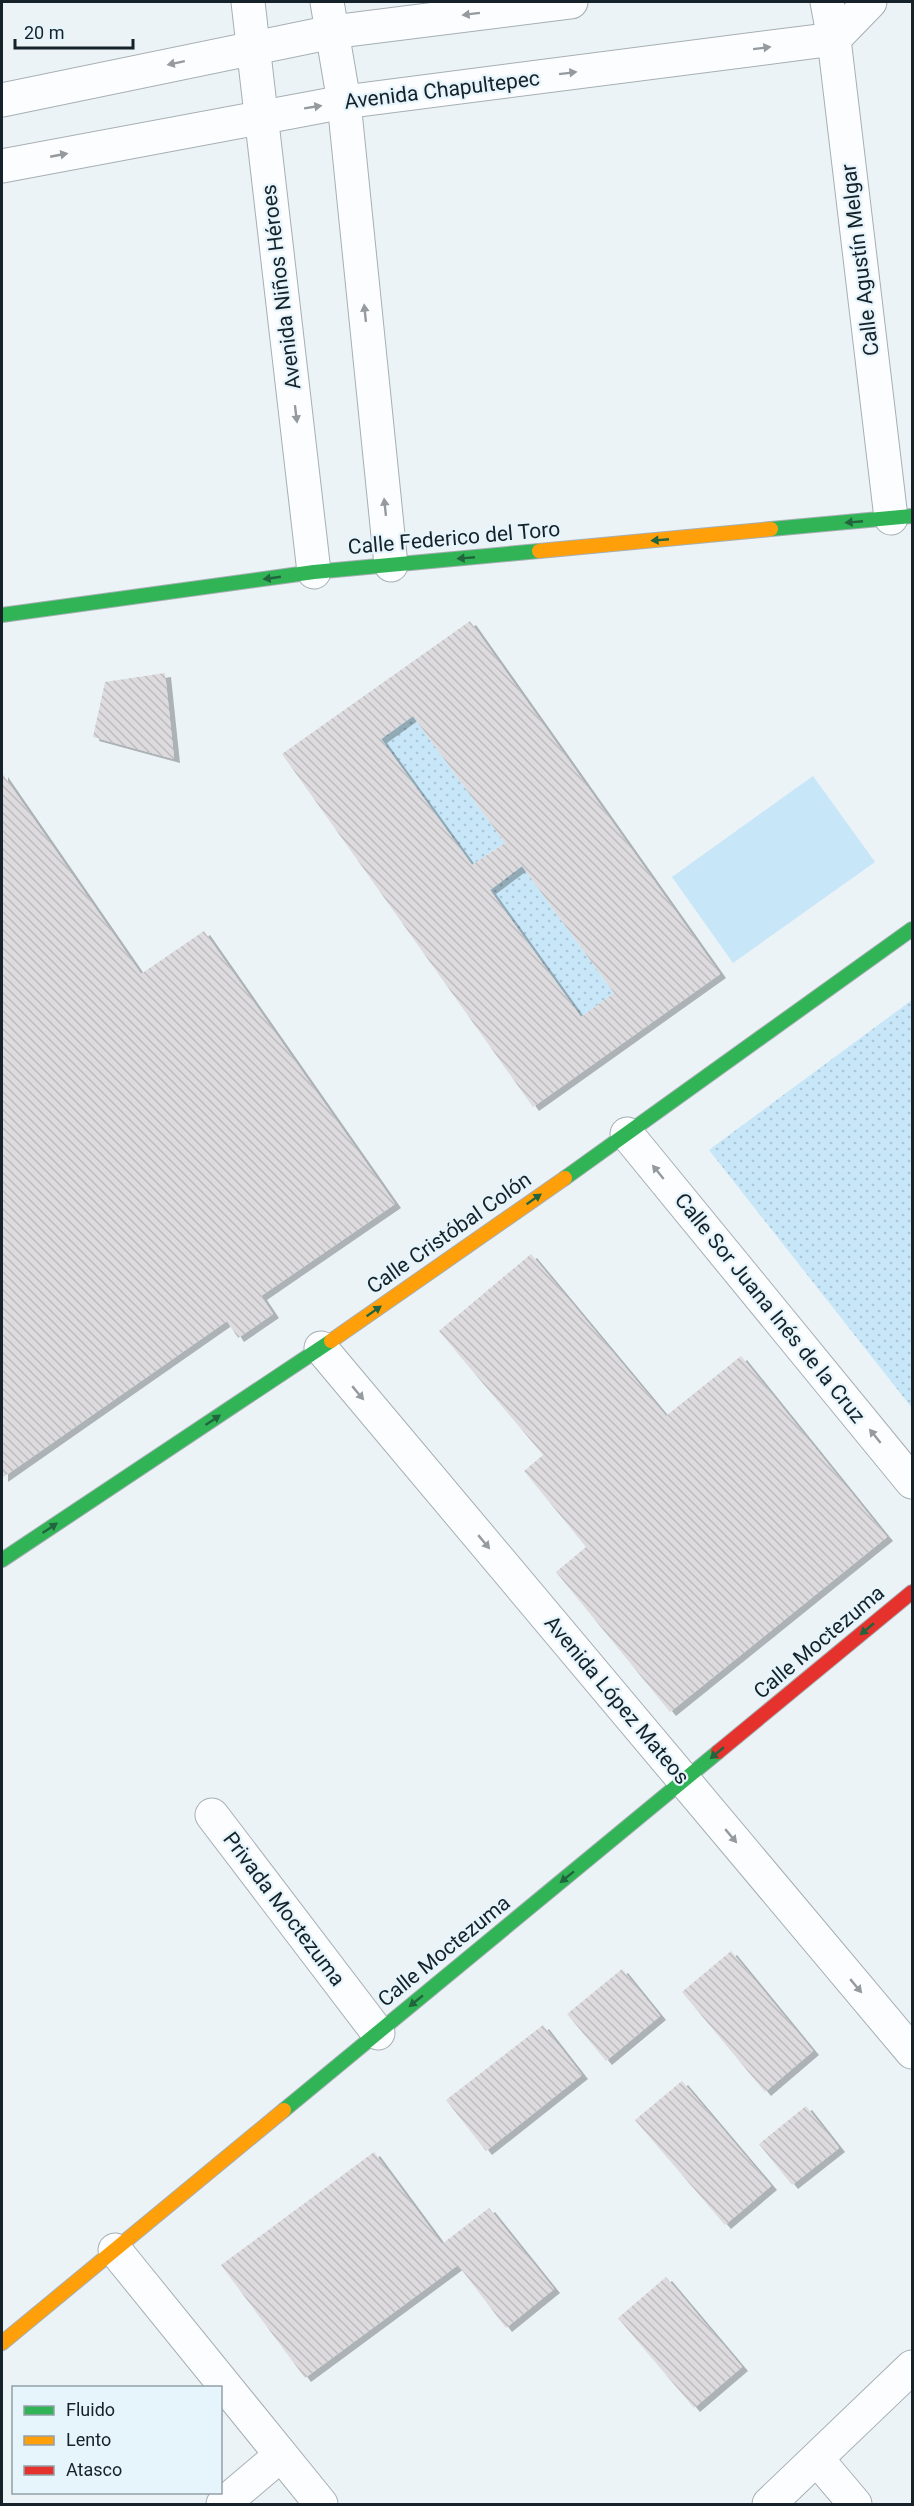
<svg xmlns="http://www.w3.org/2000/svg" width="914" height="2506" font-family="Roboto,sans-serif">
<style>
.park{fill:url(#park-dots)}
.pitch{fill:#c7e6f8}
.building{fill:url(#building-back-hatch);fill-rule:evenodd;filter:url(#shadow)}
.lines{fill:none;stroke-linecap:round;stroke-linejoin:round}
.street-casing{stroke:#a6afb4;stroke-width:35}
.fast-casing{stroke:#a6afb4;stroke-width:16}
.slow-casing{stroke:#a6afb4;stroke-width:16}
.jam-casing{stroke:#a6afb4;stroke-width:16}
.street{stroke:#fcfdfe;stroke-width:33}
.fast{stroke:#30b455;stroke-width:14}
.slow{stroke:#ff9f0a;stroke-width:14}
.jam{stroke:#e5322d;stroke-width:14}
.oneway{fill:#949a9e}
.oneway2{fill:#21643d}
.labels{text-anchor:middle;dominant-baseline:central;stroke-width:4.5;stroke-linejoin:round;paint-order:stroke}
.street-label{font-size:21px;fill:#152229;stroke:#e6f4fc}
</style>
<defs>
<pattern id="park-dots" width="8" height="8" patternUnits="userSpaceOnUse" patternTransform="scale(1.5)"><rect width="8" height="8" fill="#c7e6f8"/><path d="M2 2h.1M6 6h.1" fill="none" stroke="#aac5d5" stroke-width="1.8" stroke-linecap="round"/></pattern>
<pattern id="building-back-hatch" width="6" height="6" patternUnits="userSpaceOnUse" patternTransform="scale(1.5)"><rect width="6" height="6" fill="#dddbdd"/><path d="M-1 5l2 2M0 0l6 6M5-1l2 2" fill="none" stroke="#bdbcbe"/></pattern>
<filter id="shadow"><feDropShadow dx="6" dy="4" stdDeviation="0" flood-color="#0004"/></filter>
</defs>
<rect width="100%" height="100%" fill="#ebf3f7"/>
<g class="park">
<polygon points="413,716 505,843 472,865 381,739"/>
<polygon points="522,866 614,993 581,1017 490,890"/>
<polygon points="912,1000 912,1408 709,1150"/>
</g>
<polygon class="pitch" points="813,776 875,862 733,963 672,877"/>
<g class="building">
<path d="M470 621 720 974 533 1107 282 754ZM413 716 505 843 472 865 381 739ZM522 866 614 993 581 1017 490 890Z"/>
<polygon points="165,673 174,759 93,737 105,682"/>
<polygon points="2,773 141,974 204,931 395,1204 261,1296 273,1314 238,1338 227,1321 2,1478"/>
<polygon points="531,1254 666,1416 741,1356 887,1537 670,1712 556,1572 586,1547 524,1471 543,1455 439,1331"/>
<polygon points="731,1951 813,2051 765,2092 682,1992"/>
<polygon points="622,1969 660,2016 606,2061 567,2014"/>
<polygon points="543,2025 582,2075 486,2151 446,2100"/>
<polygon points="682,2081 771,2186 725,2225 635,2120"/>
<polygon points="806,2106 839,2148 792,2185 759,2144"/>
<polygon points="374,2152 442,2244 489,2208 554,2289 506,2328 458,2265 305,2378 221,2265"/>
<polygon points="666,2277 742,2367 694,2408 618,2318"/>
</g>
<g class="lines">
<defs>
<g id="street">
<polyline points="248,2 314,572"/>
<polyline points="327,2 344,102 391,565"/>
<polyline points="827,2 834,39 891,518"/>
<polyline points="2,100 332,32 571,2"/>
<polyline points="2,166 344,102 834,39 870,2"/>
<polyline points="627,1134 912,1482"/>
<polyline points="321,1348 912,2052"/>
<polyline points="212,1815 378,2033"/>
<polyline points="115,2250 321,2504"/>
<polyline points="817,2459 855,2504"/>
<polyline points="223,2504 281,2455"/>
<polyline points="769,2504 912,2367"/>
</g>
<g id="fast">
<polyline points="771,529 912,516"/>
<polyline points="2,615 314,572 539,551"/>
<polyline points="565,1178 912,929"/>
<polyline points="2,1560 331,1341"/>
<polyline points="284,2110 718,1752"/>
</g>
<g id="slow">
<polyline points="539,551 771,529"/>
<polyline points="331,1341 565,1178"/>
<polyline points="2,2343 284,2110"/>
</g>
<polyline id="jam" points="718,1752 912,1592"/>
</defs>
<use href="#street" class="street-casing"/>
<use href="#fast" class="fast-casing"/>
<use href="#slow" class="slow-casing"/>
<use href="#jam" class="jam-casing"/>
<use href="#street" class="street"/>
<use href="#fast" class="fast"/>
<use href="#slow" class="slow"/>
<use href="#jam" class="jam"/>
</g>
<defs><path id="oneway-solid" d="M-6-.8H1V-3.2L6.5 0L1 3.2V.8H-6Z" transform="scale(1.5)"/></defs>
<g class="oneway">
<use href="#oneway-solid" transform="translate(471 14) rotate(173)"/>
<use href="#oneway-solid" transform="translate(762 48) rotate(-7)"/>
<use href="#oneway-solid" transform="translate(176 63) rotate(168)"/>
<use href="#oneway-solid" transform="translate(568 73) rotate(-7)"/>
<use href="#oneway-solid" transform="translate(313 107) rotate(-9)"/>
<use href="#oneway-solid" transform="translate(59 155) rotate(-11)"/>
<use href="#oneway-solid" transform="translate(365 313) rotate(-96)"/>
<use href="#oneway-solid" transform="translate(296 414) rotate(83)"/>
<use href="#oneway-solid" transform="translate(385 507) rotate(-96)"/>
<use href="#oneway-solid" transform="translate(658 1172) rotate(-129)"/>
<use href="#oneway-solid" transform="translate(358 1393) rotate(50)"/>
<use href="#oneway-solid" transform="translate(875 1436) rotate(-129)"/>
<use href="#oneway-solid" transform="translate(484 1542) rotate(50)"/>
<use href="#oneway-solid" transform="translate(731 1836) rotate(50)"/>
<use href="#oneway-solid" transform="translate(856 1986) rotate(50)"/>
</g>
<g class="oneway2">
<use href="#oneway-solid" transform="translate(854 522) rotate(175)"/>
<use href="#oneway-solid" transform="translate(660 540) rotate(175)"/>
<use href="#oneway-solid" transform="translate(466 558) rotate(175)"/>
<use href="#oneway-solid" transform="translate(272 578) rotate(172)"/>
<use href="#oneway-solid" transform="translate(534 1199) rotate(-35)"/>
<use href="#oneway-solid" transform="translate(374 1311) rotate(-35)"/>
<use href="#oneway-solid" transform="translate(213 1420) rotate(-34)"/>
<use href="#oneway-solid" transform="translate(50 1528) rotate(-34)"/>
<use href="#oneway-solid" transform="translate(867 1629) rotate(140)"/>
<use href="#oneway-solid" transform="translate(717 1753) rotate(140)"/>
<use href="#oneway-solid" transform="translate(567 1877) rotate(141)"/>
<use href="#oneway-solid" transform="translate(416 2001) rotate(141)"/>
</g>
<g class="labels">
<g class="street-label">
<text transform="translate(442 90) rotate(-7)">Avenida Chapultepec</text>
<text transform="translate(860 260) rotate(-97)">Calle Agustín Melgar</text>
<text transform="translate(281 287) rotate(-97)">Avenida Niños Héroes</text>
<text transform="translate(454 538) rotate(-5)">Calle Federico del Toro</text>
<text transform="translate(449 1233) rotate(-35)">Calle Cristóbal Colón</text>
<text transform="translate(770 1308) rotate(51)">Calle Sor Juana Inés de la Cruz</text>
<text transform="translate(819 1642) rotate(-40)">Calle Moctezuma</text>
<text transform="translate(617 1700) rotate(50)">Avenida López Mateos</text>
<text transform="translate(284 1909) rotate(53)">Privada Moctezuma</text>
<text transform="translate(444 1951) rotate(-39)">Calle Moctezuma</text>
</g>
</g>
<rect width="914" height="2506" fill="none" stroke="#152229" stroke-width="6"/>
<rect x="12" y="2386" width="210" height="108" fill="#e6f4fc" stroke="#92a0a8" stroke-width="1.5"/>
<rect x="24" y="2406" width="30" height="9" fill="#30b455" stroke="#92a0a8" stroke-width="1.5"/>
<text x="66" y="2416" font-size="18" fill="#152229">Fluido</text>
<rect x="24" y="2436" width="30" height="9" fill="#ff9f0a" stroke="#92a0a8" stroke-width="1.5"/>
<text x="66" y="2446" font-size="18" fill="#152229">Lento</text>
<rect x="24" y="2466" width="30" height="9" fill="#e5322d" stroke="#92a0a8" stroke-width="1.5"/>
<text x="66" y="2476" font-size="18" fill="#152229">Atasco</text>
<path d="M15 39v9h118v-9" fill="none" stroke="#152229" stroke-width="3"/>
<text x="24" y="39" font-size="18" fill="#152229" stroke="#e6f4fc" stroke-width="4.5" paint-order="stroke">20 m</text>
</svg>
